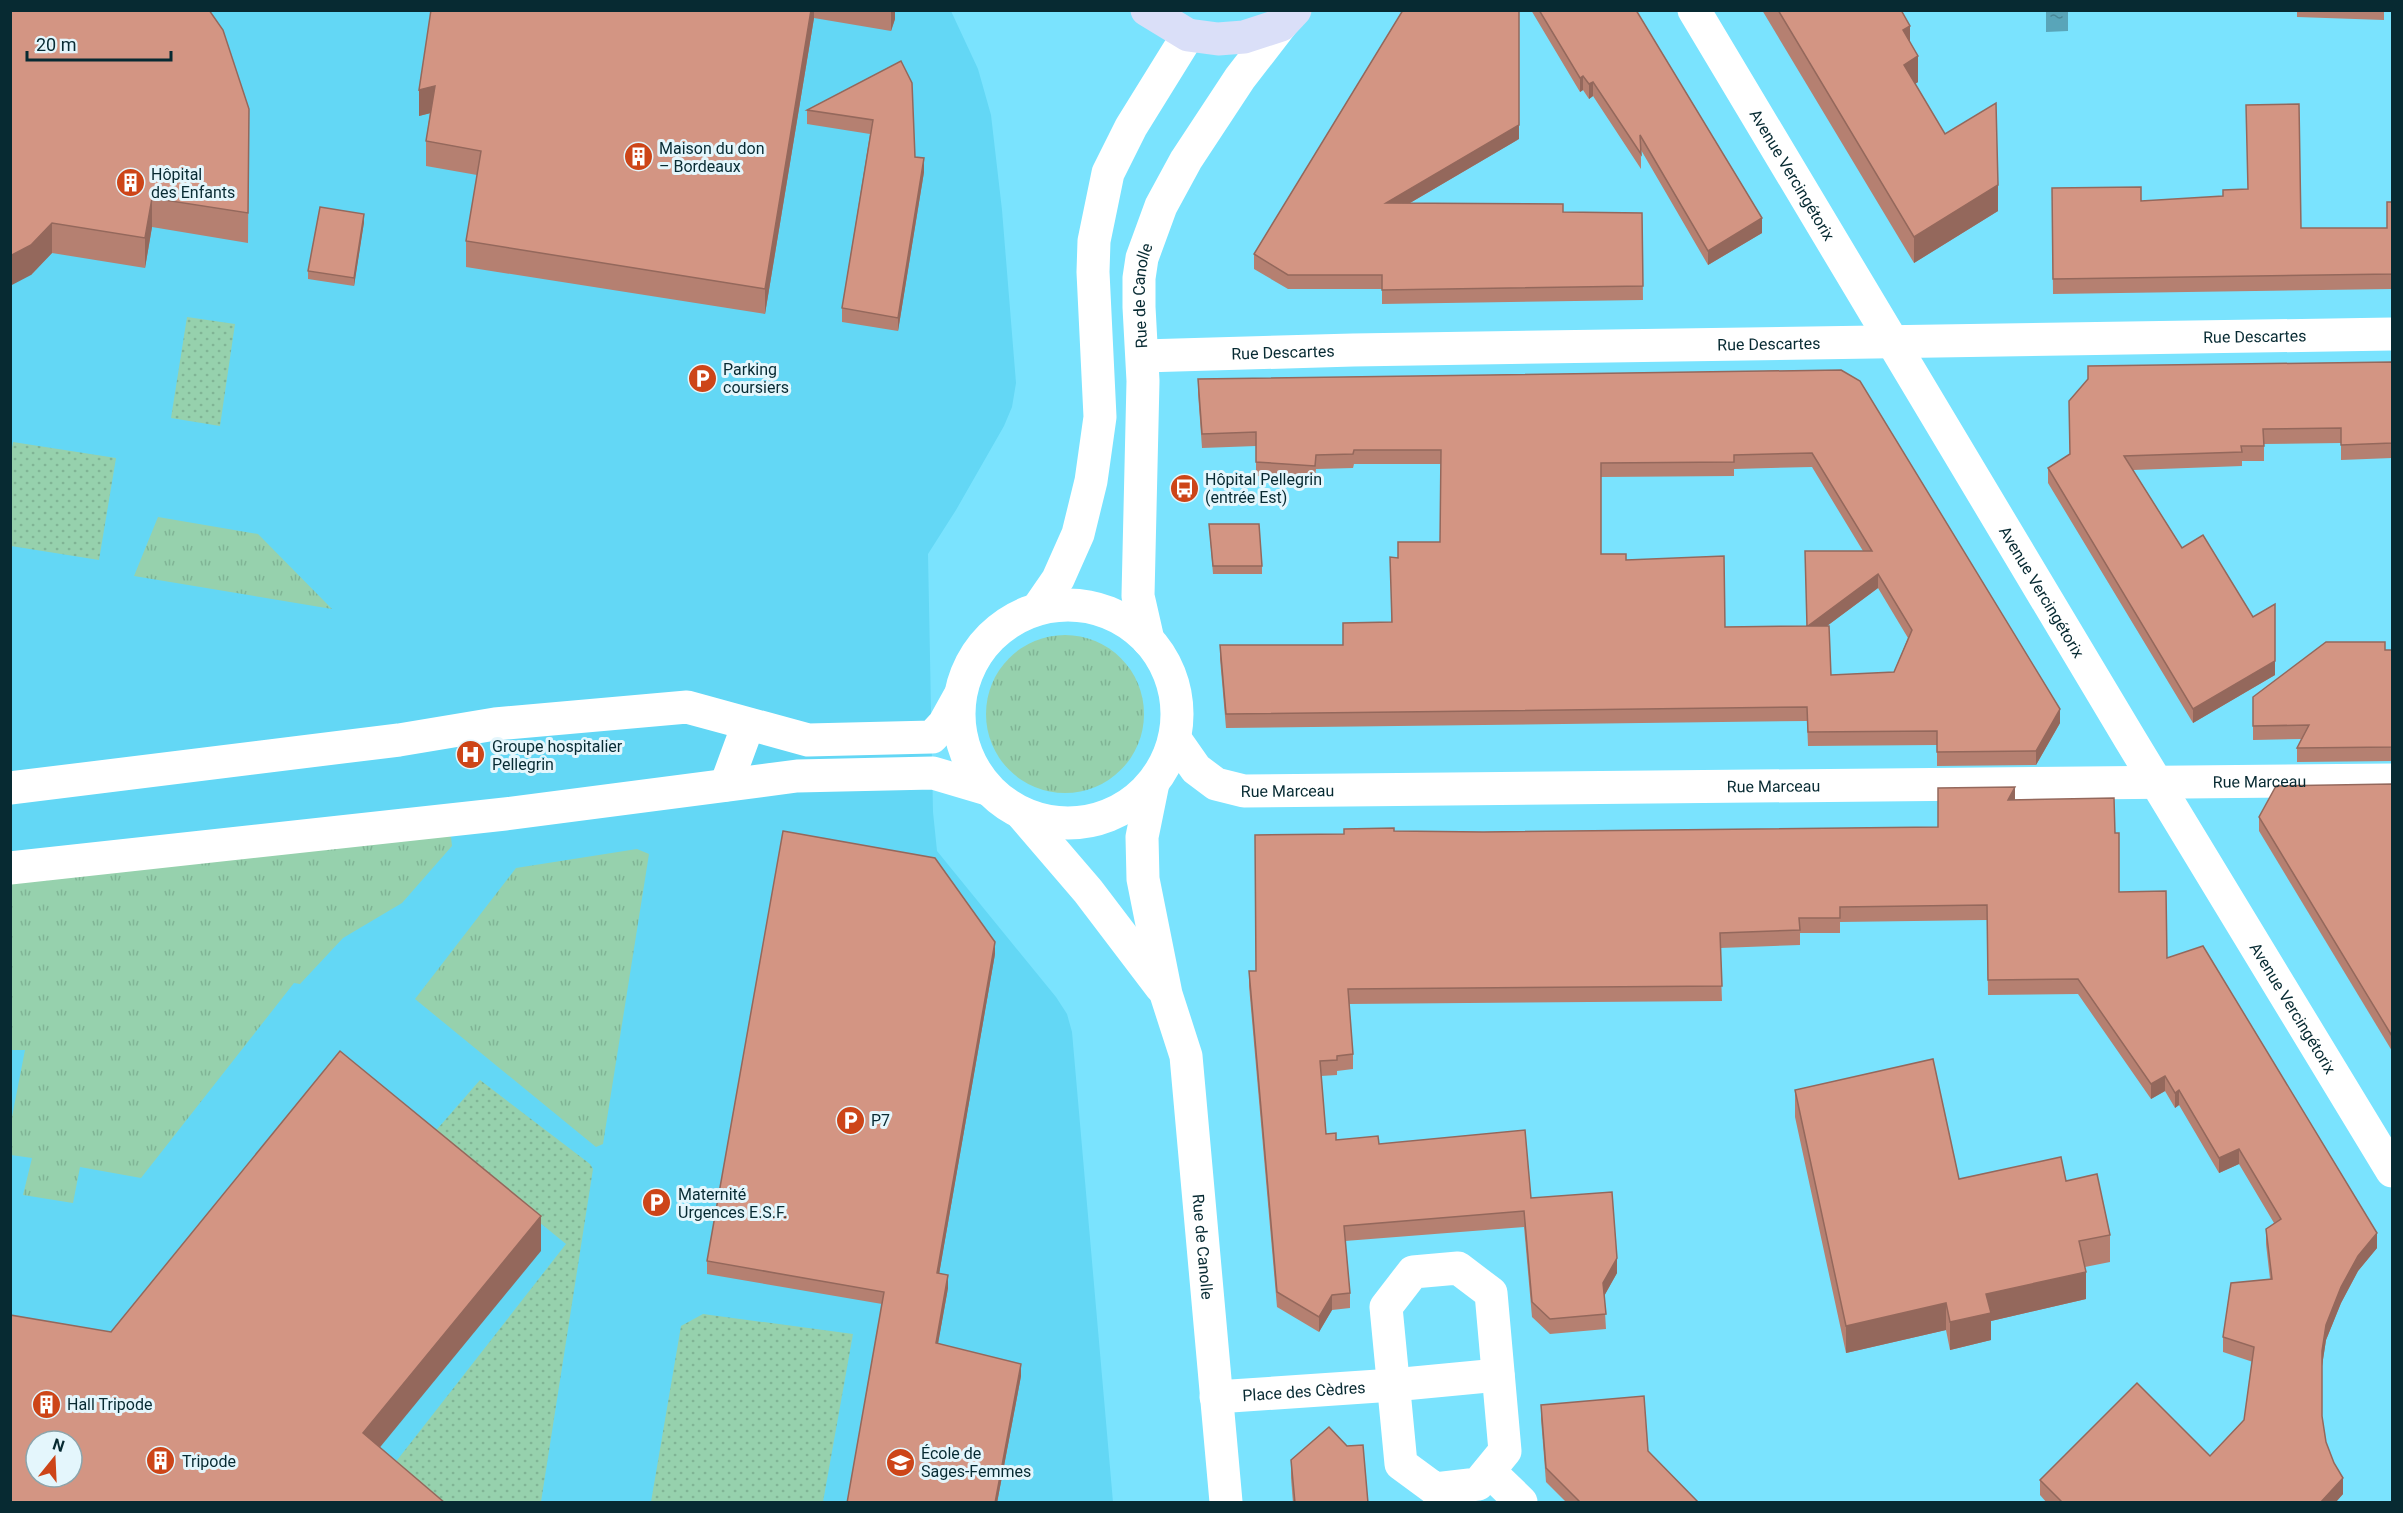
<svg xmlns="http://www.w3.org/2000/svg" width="2403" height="1513" font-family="Roboto,sans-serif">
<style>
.built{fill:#63d7f5;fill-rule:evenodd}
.grass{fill:url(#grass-tufts)}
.garden{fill:url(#garden-dots)}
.water{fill:url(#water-ripples)}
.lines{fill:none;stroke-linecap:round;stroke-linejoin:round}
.minor{stroke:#fff;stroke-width:33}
.major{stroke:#dadff8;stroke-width:33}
.wall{fill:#b58071;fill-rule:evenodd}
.shaded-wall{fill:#94685c}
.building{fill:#d39583;stroke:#94685c;stroke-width:1.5;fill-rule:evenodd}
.labels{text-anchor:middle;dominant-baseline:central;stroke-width:6;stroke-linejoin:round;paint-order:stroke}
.poi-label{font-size:16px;fill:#072a32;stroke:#e4f6fc;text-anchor:start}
.street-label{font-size:16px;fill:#072a32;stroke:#e4f6fc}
</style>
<defs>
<pattern id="grass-tufts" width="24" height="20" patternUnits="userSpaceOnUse" patternTransform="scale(1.5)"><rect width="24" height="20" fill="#96d1ad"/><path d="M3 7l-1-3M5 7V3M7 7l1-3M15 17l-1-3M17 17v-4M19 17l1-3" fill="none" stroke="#80b495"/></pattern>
<pattern id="garden-dots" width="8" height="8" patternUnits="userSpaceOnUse" patternTransform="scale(1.5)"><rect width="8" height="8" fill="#96d1ad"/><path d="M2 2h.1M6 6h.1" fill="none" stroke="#80b495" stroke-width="1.8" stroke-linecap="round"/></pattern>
<pattern id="water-ripples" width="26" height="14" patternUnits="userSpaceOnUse" patternTransform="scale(1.5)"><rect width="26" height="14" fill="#59a5b9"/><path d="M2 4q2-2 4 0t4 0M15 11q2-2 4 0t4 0" fill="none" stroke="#488797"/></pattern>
</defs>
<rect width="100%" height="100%" fill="#7ae3fe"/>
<path class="built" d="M10 11H951L978 69 991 115 1002 210 1016 383 1012 407 1004 426 956 510 928 554 933 812 937 851 1056 997 1067 1014 1072 1032 1113 1502H11ZM36 1441H72V1477H36Z"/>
<g class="grass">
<polygon points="158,517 258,534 332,609 134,576"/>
<circle cx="1065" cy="714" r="79"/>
<polygon points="442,834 451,837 452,846 402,903 343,938 300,984 294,983 141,1178 80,1167 73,1203 23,1195 32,1158 11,1155 10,1127 25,1050 12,1050 11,1057 11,882"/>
<polygon points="637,849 649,854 603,1144 596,1147 415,999 516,868"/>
</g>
<g class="garden">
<polygon points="187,317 235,324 220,426 171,418"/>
<polygon points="13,442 116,458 99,560 11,546 10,459"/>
<polygon points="480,1080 590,1164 593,1169 541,1502 404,1502 380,1482 566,1244 432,1135"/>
<polygon points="703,1314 853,1334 823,1502 651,1502 681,1326"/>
</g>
<polygon class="water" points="2046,11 2068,11 2068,31 2046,32"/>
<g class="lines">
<g class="minor">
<path id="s1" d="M1694 10 2130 739 2392 1171"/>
<path id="s2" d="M1143 356 1353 350 2392 334"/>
<circle cx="1068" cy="714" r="109"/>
<polyline points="1038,608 1058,579 1078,534 1091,481 1100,417 1093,272 1094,241 1108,173 1131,127 1188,35"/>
<path id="s3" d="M1148 640 1138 596 1143 381 1139 307V278L1142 258 1161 206 1186 160 1240 78 1281 25"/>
<path id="s4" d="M1175 739 1196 769 1216 784 1244 791 2392 780"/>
<path id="s5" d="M1153 783 1142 837 1143 879 1166 994 1186 1056 1226 1502"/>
<polyline points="726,785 748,725"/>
<polyline points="10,788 399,740 495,724 687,707 808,740 932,737 944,724 959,697"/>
<polyline points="1021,813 1088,891 1161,987"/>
<polyline points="10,868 505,814 797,776 933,773 987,789"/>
<polygon points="1458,1268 1491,1293 1505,1451 1478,1484 1435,1489 1401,1464 1386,1307 1413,1272"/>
<path id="s6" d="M1216 1397 1393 1385 1498 1375"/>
<polyline points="1489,1471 1521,1502"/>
</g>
<polyline class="major" points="1147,10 1188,35 1218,39 1244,37 1281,25 1295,10"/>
</g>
<g class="wall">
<polygon points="10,10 249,109 248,243 152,227 145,268 52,253 31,275"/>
<polygon points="431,10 895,10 895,19 891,31 814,18 765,314 466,267 466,241 477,175 426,166 426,141 430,113 419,116"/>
<polygon points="1531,10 1636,10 1762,233 1708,265 1641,150 1641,169 1593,96 1589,99 1583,90 1580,92"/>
<polygon points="1762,10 1901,10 1910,42 1918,82 1915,84 1945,134 1998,211 1914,263"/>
<polygon points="2297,10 2384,10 2384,20 2297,17"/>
<polygon points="901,61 915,157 924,172 898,331 842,322 842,308 870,134 807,124 807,110"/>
<polygon points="1519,139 1410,203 1563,212 1642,213 1643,300 1382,304 1382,289 1288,289 1254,269 1254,254"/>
<polygon points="2052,188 2141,201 2301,228 2387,228 2392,202 2392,289 2053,294"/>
<polygon points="364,222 354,286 308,279 308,271"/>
<polygon points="2392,362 2392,458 2341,460 2341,443 2264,444 2264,461 2242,461 2242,466 2133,470 2182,548 2253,617 2275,604 2275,675 2193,723 2048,483 2048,468 2070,455"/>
<path d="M1841 370 2060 723 2036 765 1937 766V745L1808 746 1807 721 1226 728 1220 659V645H1343L1391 622 1398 558 1440 542 1441 464H1354L1353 468 1316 469 1315 480 1256 476V446L1202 448 1198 393V379ZM1812 467 1863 551 1806 626 1725 627 1626 560 1601 554V477L1734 476V469ZM1878 588 1908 638 1894 672 1831 675 1827 626Z"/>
<polygon points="1209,524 1262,566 1262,574 1213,574"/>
<polygon points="2385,650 2392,650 2392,761 2297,762 2297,748 2301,739 2253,740 2253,697"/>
<polygon points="2392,784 2392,1051 2259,831 2259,817"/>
<polygon points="2015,800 2115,833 2119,892 2377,1248 2358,1271 2341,1303 2326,1340 2322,1366 2322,1416 2326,1442 2343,1494 2335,1503 2047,1503 2040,1495 2040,1480 2210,1456 2244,1420 2253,1362 2223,1352 2223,1337 2270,1279 2266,1244 2266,1229 2274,1223 2239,1164 2219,1173 2179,1105 2175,1108 2165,1091 2151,1099 2078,994 1988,995 1987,920 1840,922 1840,933 1800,933 1800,945 1720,948 1722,1001 1349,1004 1353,1054 1353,1069 1337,1071 1337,1075 1321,1076 1326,1134 1336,1140 1379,1144 1531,1198 1617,1273 1604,1296 1606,1329 1550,1334 1532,1317 1524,1227 1345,1241 1350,1293 1350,1308 1332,1310 1319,1332 1277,1307 1249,986 1249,971 1256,971 1394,831 1483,832 1938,827"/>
<polygon points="995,954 939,1274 948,1288 938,1343 1021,1376 997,1503 847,1503 882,1304 707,1274 707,1261"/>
<polygon points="1795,1090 1959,1179 2066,1181 2110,1235 2110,1262 2085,1267 2086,1299 1991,1321 1991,1340 1950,1350 1946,1330 1846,1353 1795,1117"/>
<polygon points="1541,1405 1648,1451 1699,1503 1567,1503 1546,1482 1541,1419"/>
<polygon points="1291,1460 1368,1503 1293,1503 1291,1478"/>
</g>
<g class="shaded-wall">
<polygon points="811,10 814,10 814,18 765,314 765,289"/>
<polygon points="891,10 895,10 895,19 891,31"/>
<polygon points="1519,10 1519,139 1386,217 1386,203"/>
<polygon points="1910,26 1910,52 1903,30"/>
<polygon points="1918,56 1918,82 1904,91 1904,65"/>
<polygon points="1583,76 1583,90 1580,92 1580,78"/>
<polygon points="1593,82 1593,96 1589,99 1589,84"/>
<polygon points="435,86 435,112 419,116 419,90"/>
<polygon points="924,158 924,172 898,331 898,318"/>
<polygon points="1998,185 1998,211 1914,263 1914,237"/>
<polygon points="152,198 152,227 145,268 145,238"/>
<polygon points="364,214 364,222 354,286 354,278"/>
<polygon points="1762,218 1762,233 1708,265 1708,251"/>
<polygon points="52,223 52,253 31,275 10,286 10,256"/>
<polygon points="1878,574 1878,588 1808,640 1808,626"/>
<polygon points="2275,661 2275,675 2193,723 2193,709"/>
<polygon points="2060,709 2060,723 2036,765 2036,751"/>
<polygon points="2015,787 2015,802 2008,800"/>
<polygon points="995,942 995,954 937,1286 937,1273"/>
<polygon points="2165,1076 2165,1091 2151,1099 2151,1084"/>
<polygon points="2179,1090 2179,1105 2175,1108 2175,1093"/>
<polygon points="2239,1149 2239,1164 2219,1173 2219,1158"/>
<polygon points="541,1216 541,1251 363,1468 363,1433"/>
<polygon points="2377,1233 2377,1248 2358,1271 2341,1303 2326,1340 2322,1366 2322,1351 2326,1325 2341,1287 2358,1256"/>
<polygon points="1617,1258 1617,1273 1603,1298 1603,1283"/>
<polygon points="2086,1272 2086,1299 1991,1321 1991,1340 1950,1350 1950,1322 1986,1294"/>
<polygon points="948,1275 948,1288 936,1355 936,1343"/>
<polygon points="1332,1295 1332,1310 1319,1332 1319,1317"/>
<polygon points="1946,1303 1946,1330 1846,1353 1846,1326"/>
<polygon points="1021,1364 1021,1376 997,1503 995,1503"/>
<polygon points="2343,1478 2343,1494 2335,1503 2320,1503"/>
</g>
<g class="building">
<polygon points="10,10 209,10 223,30 249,109 248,213 152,198 145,238 52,223 31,245 10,256"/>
<polygon points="431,10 811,10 765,289 466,241 481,151 426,141 435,86 419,90"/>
<polygon points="1403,10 1519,10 1519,125 1386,203 1563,204 1563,212 1642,213 1643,286 1382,290 1382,275 1288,275 1254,254"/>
<polygon points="1539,10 1636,10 1762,218 1708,251 1640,135 1641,154 1593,82 1589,84 1583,76 1580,78"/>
<polygon points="1778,10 1901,10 1910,26 1903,30 1918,56 1904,65 1945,134 1996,103 1998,185 1914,237"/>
<polygon points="901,61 912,83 915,157 924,158 898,318 842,308 873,120 807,110"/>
<polygon points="2299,104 2301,228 2387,228 2387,202 2392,202 2392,274 2053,279 2052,188 2141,187 2141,201 2223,196 2223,190 2248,189 2246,105"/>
<polygon points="320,207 364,214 354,278 308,271"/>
<polygon points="2392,362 2392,443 2341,445 2341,428 2263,429 2264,446 2241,446 2242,452 2124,456 2182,548 2203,535 2253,617 2275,604 2275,661 2193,709 2048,468 2070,454 2069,401 2088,379 2088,366"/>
<path d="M1841 370 1860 381 2060 709 2036 751 1937 752V731L1808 732 1807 707 1226 714 1220 645H1343V623L1392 622 1390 557 1398 558V542H1440L1441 450H1354L1353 454 1316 455 1315 466 1256 462V432L1202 434 1198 379ZM1812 453 1872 551H1805L1807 626 1725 627 1724 556 1626 560V554H1601V463L1734 462V455ZM1878 574 1912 630 1894 672 1831 675 1829 626H1808Z"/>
<polygon points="1209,524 1259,524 1262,566 1213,566"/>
<polygon points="2326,642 2385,642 2385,650 2392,650 2392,747 2297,748 2309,725 2253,726 2253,697"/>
<polygon points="2392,784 2392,1036 2259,817 2276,786"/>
<polygon points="2015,787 2008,800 2114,798 2115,833 2119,833 2119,892 2166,891 2167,958 2203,946 2377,1233 2358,1256 2341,1287 2326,1325 2322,1351 2322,1416 2326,1442 2334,1463 2343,1478 2320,1503 2063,1503 2040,1480 2137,1383 2210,1456 2244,1420 2254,1347 2223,1337 2231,1283 2272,1279 2266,1229 2281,1219 2239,1149 2219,1158 2179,1090 2175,1093 2165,1076 2151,1084 2078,979 1988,980 1987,905 1840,907 1840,918 1799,918 1800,930 1720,933 1722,986 1348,989 1353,1054 1337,1056 1337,1060 1320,1061 1326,1134 1336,1133 1336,1140 1378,1136 1379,1144 1525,1130 1531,1198 1612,1192 1617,1258 1603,1283 1606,1314 1550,1319 1532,1302 1524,1211 1344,1226 1350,1293 1332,1295 1319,1317 1277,1292 1249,971 1256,971 1255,835 1344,834 1344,829 1394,828 1394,831 1483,832 1938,827 1938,788"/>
<polygon points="783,831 935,858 995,942 937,1273 948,1275 936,1343 1021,1364 995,1503 847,1503 884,1292 707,1261"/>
<path d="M340 1051 541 1216 363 1433 445 1503H10V1315L111 1332ZM36 1441H72V1477H36Z"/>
<polygon points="1933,1059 1959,1179 2061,1157 2066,1181 2097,1174 2110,1235 2079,1241 2086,1272 1986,1294 1991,1313 1950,1322 1946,1303 1846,1326 1795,1090"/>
<polygon points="1644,1396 1648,1451 1699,1503 1581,1503 1546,1468 1541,1405"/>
<polygon points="1329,1427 1347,1446 1363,1445 1368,1503 1295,1503 1291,1460"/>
</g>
<defs>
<symbol id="building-disc" viewBox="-11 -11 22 22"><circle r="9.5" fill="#cd4518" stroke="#e4f6fc"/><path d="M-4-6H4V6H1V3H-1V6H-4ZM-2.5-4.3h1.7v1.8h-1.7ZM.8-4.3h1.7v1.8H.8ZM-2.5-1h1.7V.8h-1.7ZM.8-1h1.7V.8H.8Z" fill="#fff"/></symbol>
<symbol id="parking-disc" viewBox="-11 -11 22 22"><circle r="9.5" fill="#cd4518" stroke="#e4f6fc"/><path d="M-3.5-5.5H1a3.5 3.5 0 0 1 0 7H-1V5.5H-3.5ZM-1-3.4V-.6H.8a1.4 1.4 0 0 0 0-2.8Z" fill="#fff"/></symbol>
<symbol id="bus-disc" viewBox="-11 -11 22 22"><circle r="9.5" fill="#cd4518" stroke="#e4f6fc"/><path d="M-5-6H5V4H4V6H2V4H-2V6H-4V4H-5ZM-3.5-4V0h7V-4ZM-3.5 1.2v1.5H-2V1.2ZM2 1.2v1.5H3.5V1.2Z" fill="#fff"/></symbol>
<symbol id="hospital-disc" viewBox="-11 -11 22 22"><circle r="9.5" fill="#cd4518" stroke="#e4f6fc"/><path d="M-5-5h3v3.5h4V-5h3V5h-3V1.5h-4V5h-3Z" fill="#fff"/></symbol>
<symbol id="university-disc" viewBox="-11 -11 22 22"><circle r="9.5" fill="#cd4518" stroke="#e4f6fc"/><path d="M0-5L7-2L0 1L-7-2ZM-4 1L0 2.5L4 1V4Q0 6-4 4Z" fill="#fff"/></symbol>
</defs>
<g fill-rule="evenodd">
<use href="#building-disc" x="622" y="140" width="33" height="33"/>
<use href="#building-disc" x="114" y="166" width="33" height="33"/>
<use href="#parking-disc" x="686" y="362" width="33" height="33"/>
<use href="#bus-disc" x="1168" y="472" width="33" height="33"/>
<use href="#hospital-disc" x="454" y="738" width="33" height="33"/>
<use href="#parking-disc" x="834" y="1104" width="33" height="33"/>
<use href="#parking-disc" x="640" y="1186" width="33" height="33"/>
<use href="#building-disc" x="30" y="1388" width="33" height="33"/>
<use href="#building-disc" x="144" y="1444" width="33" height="33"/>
<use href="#university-disc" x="884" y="1446" width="33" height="33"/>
</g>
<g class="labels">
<g class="poi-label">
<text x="659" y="148">Maison du don<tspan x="659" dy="18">– Bordeaux</tspan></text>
<text x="151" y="174">Hôpital<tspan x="151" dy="18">des Enfants</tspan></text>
<text x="723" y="369">Parking<tspan x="723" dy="18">coursiers</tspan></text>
<text x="1205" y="479">Hôpital Pellegrin<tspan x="1205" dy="18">(entrée Est)</tspan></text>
<text x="492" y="746">Groupe hospitalier<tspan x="492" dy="18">Pellegrin</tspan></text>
<text x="871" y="1120">P7</text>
<text x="678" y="1194">Maternité<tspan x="678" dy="18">Urgences E.S.F.</tspan></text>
<text x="67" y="1404">Hall Tripode</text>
<text x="921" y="1453">École de<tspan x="921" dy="18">Sages-Femmes</tspan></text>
<text x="182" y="1461">Tripode</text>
</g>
<g class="street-label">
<text stroke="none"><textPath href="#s1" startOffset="192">Avenue Vercingétorix</textPath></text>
<text stroke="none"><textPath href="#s3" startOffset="346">Rue de Canolle</textPath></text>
<text stroke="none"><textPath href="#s2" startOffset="1112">Rue Descartes</textPath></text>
<text stroke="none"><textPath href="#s2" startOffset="626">Rue Descartes</textPath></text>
<text stroke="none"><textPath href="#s2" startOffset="140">Rue Descartes</textPath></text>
<text stroke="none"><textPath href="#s1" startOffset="678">Avenue Vercingétorix</textPath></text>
<text stroke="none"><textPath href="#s4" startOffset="1106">Rue Marceau</textPath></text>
<text stroke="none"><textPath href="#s4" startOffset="620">Rue Marceau</textPath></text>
<text stroke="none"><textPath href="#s4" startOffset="134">Rue Marceau</textPath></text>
<text stroke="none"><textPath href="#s1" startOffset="1164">Avenue Vercingétorix</textPath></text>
<text stroke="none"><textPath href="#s5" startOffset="471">Rue de Canolle</textPath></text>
<text stroke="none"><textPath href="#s6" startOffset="88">Place des Cèdres</textPath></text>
</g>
</g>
<rect width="2403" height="1513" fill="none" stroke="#072a32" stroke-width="24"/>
<g transform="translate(54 1459) rotate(18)"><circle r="28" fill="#e4f6fc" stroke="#8ca4ab" stroke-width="1.5"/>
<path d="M0-4.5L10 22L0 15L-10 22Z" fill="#cd4518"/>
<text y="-9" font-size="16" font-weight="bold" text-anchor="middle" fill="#072a32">N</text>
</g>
<path d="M27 51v9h144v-9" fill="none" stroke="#072a32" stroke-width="3"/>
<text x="36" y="51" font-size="18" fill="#072a32" stroke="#e4f6fc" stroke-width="4.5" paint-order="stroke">20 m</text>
</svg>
